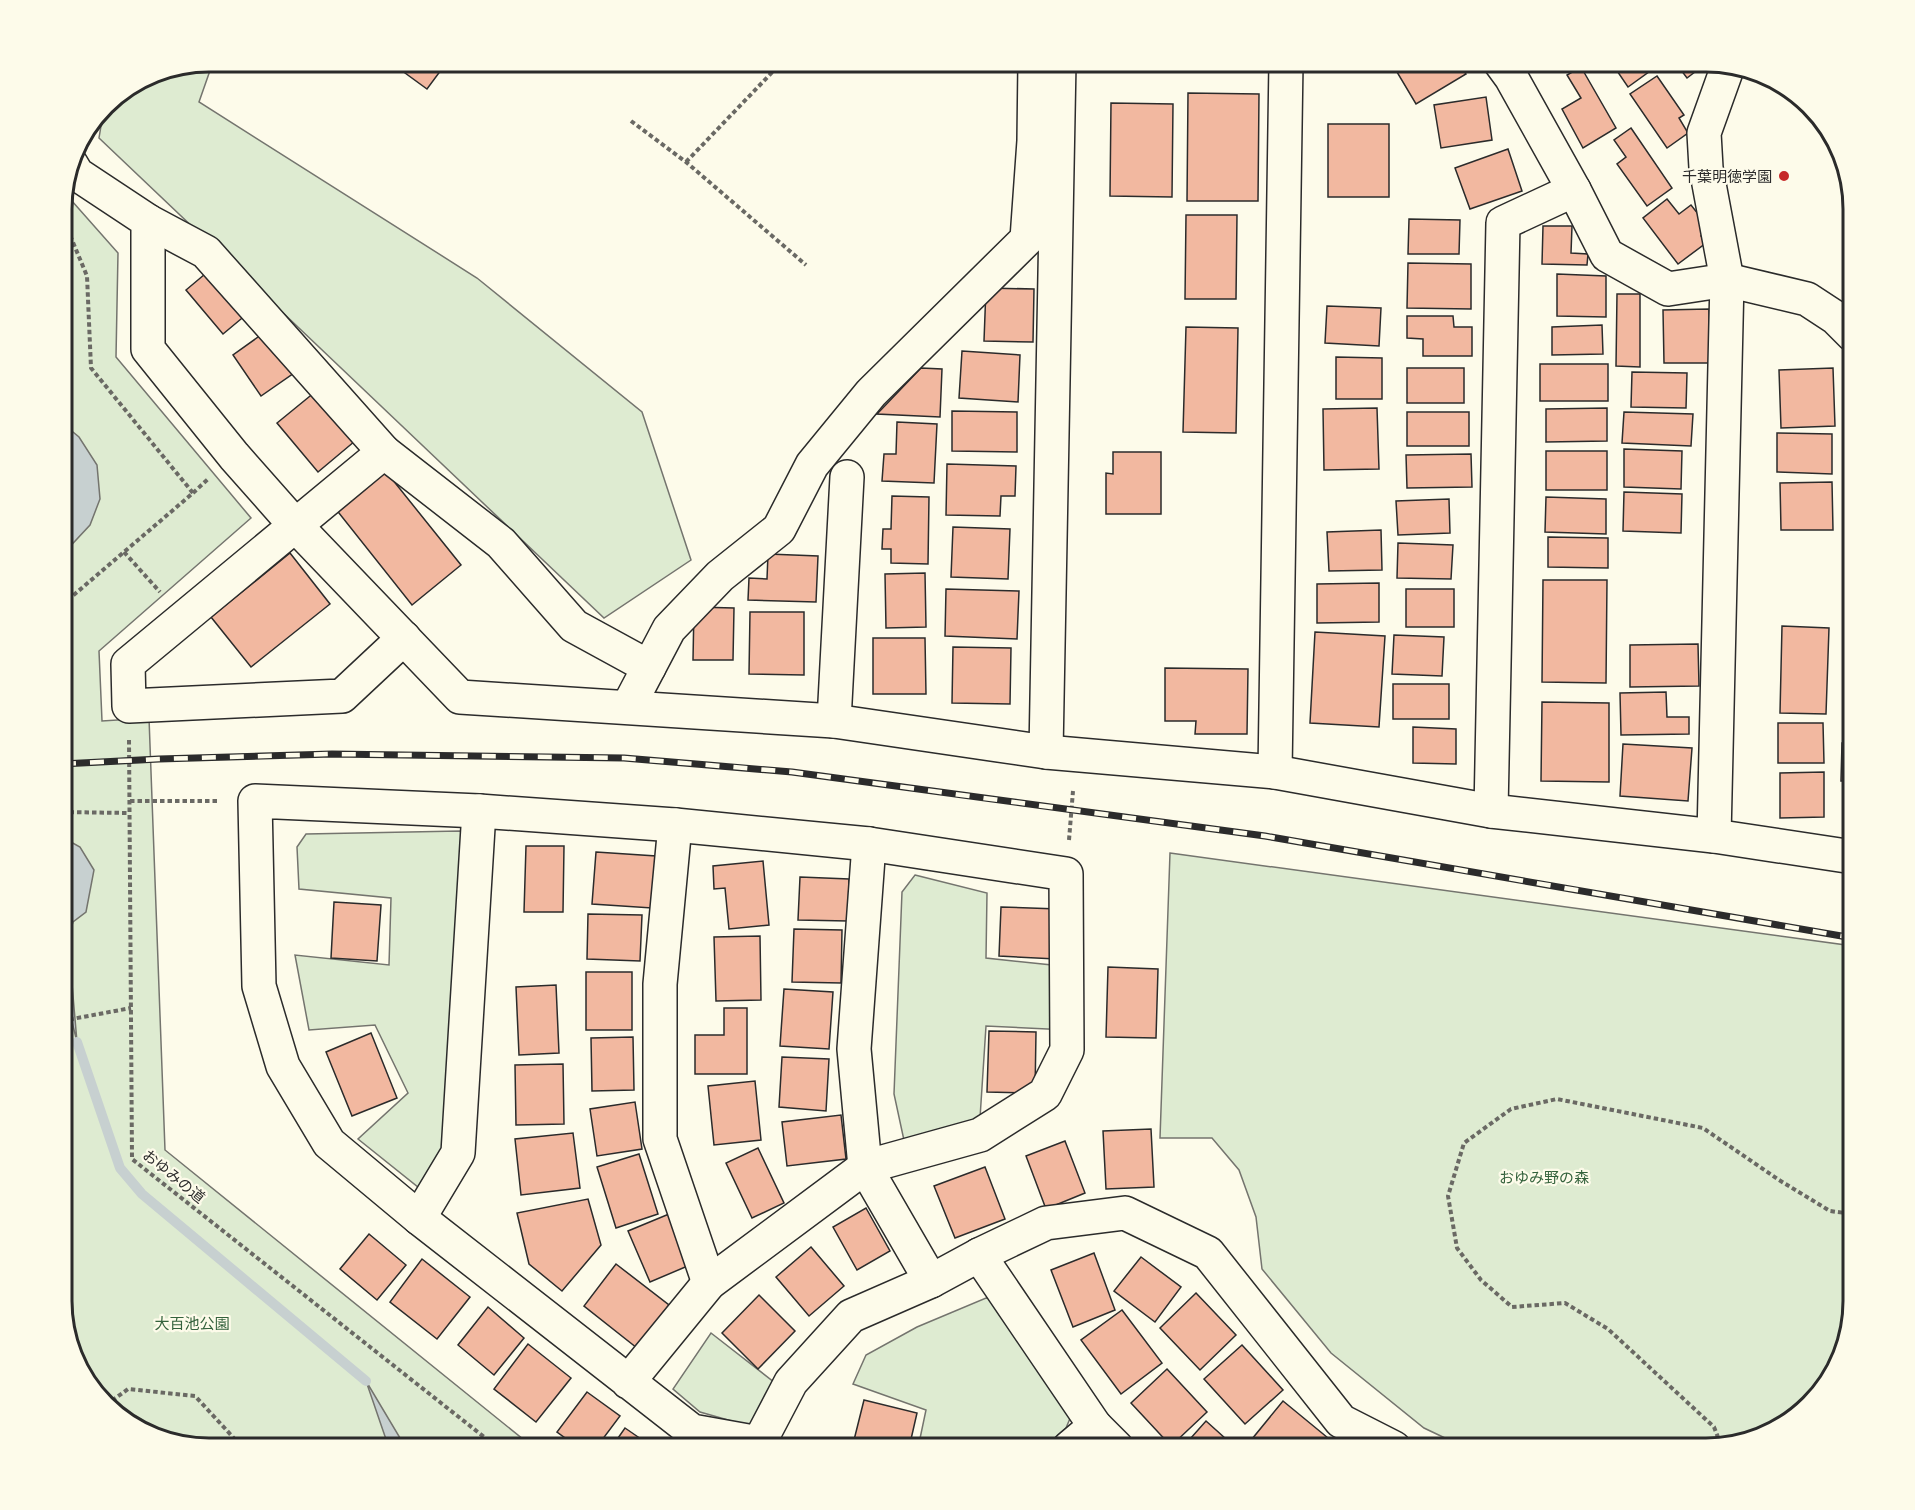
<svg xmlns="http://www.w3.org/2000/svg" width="1915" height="1510" font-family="'PT Sans','Noto Sans JP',sans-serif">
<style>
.green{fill:#deebd1;stroke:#74746e;stroke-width:1.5}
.water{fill:#c7d0d0;stroke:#74746e;stroke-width:1.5}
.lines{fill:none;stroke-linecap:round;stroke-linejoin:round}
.stream{stroke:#c7d0d0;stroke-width:10}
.building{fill:#f2b8a0;stroke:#2b2b2b;stroke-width:1.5}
.minor-casing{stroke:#2b2b2b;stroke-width:36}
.path{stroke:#6a6964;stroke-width:4;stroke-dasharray:4.5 3;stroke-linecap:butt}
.minor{stroke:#fdfbea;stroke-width:33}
.rail-casing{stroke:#2b2b2b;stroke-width:7}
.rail{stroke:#fdfbea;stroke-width:4.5;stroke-dasharray:14;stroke-linecap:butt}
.poi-dot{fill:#c62828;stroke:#fdfbea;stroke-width:2}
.labels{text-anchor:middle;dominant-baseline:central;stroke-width:4.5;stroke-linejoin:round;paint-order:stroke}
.poi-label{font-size:15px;fill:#2b2b2b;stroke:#fdfbea;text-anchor:end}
.street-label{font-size:15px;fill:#2b2b2b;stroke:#fdfbea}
.park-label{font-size:15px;fill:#34623c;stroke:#fdfbea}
.rim{fill:none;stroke:#2b2b2b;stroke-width:3}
</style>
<rect width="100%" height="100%" fill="#fdfbea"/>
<g class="green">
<polygon points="209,62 213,62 199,102 477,278 642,412 691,560 604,618 99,138 104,108 111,98 153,73"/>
<polygon points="64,192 118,253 116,357 251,518 99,651 102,721 149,718 165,1150 534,1448 208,1448 161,1441 112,1412 77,1367 62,1311 62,199"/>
<polygon points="460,831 473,855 459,1139 428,1195 358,1139 408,1093 375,1025 309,1030 295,955 389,965 391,898 299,889 297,847 306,834"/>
<polygon points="1170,853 1853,946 1853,1302 1842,1357 1817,1398 1771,1433 1706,1448 1466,1448 1424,1428 1331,1353 1262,1269 1256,1217 1239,1170 1212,1138 1160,1138"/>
<polygon points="915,875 987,893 986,958 1071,967 1068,1030 986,1026 980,1118 905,1145 894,1094 902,892"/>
<polygon points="986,1298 1013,1302 1071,1416 1066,1428 1044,1448 918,1448 926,1410 853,1384 866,1355 917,1327"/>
<polygon points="711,1333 788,1393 756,1428 700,1412 673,1389"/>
</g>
<g class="water">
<polygon points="62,423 79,437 97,465 100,499 90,525 62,555"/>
<polygon points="62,837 80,847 94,870 86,912 73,922 68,938 77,1042 62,981"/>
<polygon points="366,1381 406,1448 389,1448"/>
</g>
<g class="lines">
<polyline class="stream" points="77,1042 120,1168 142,1194 366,1381"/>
</g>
<g class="building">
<polygon points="390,62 447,62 427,89"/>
<polygon points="1391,62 1458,62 1466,74 1416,104"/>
<polygon points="1611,62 1654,62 1657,66 1628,87"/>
<polygon points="1675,62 1708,62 1687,78"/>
<polygon points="1581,67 1616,128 1583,148 1562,109 1581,98 1567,75"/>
<polygon points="1657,76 1684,115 1679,118 1688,133 1667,148 1630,94"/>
<polygon points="1188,93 1259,94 1258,201 1187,201"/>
<polygon points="1486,97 1492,140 1441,148 1434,105"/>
<polygon points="1111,103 1173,104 1172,197 1110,196"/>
<rect x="1328" y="124" width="61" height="73"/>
<polygon points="1631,128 1672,188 1647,206 1617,164 1626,157 1614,140"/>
<polygon points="1508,149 1522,191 1470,209 1455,168"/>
<polygon points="1667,199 1679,214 1691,205 1710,229 1701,236 1706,243 1678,264 1643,218"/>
<polygon points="1186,215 1237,215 1236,299 1185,299"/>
<polygon points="1409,219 1460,220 1459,254 1408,254"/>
<polygon points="1543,226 1572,226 1571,253 1588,254 1587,265 1542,264"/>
<polygon points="1408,263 1471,264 1471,309 1407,308"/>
<polygon points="211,269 247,314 223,334 186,290"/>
<polygon points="1557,274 1606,276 1606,317 1557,316"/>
<polygon points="986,288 1034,289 1033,342 984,341"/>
<polygon points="1617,294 1640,294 1640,367 1616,366"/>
<polygon points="1327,306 1381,308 1379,346 1325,343"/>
<polygon points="1709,309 1710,363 1664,363 1663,310"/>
<polygon points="1407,316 1453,316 1454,327 1472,327 1472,356 1423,356 1423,339 1407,338"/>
<polygon points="1602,325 1603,354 1552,355 1552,327"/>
<polygon points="1186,327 1238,328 1236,433 1183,432"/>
<polygon points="265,332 294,373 261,396 233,355"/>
<polygon points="962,351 1020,355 1018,402 959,398"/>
<polygon points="1336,357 1382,358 1382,399 1336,399"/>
<rect x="1540" y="364" width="68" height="37"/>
<polygon points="921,368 942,369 940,417 877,414"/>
<rect x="1407" y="368" width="57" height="35"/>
<polygon points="1833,368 1835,426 1781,428 1779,370"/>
<polygon points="1632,372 1687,373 1686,408 1631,407"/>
<polygon points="315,392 355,441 318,472 277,423"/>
<polygon points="1848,393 1853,393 1853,465 1846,464"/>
<polygon points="1377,408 1379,469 1324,470 1323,409"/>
<polygon points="1607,408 1607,441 1546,442 1546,409"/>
<polygon points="952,411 1017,412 1017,452 952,451"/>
<rect x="1407" y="412" width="62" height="34"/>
<polygon points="1624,412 1693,414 1691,446 1622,443"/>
<polygon points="897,422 937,424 934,483 882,481 884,454 896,454"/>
<polygon points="1777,433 1832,434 1832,474 1777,472"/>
<polygon points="1624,449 1682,451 1681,489 1624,487"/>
<rect x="1546" y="451" width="61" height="39"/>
<polygon points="1113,452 1161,452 1161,514 1106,514 1106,473 1113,474"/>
<polygon points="1471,454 1472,487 1407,488 1406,455"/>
<polygon points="947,464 1016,466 1015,496 1001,496 1000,516 946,515"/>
<polygon points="1849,468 1853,469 1853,519 1847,519"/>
<polygon points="384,469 461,565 412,605 335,508"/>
<polygon points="1832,482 1833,530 1781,530 1780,483"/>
<polygon points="1624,492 1682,494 1681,533 1623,531"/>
<polygon points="892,496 929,497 928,564 891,563 891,549 882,549 883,529 891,529"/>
<polygon points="1546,497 1606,499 1606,534 1545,532"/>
<polygon points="1449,499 1450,533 1398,535 1396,501"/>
<polygon points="1849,525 1853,525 1853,575 1848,575"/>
<polygon points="953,527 1010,529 1008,579 951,577"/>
<polygon points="1381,530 1382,570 1329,571 1327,532"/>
<polygon points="1548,537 1608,538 1608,568 1548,567"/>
<polygon points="1398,543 1453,545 1451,579 1397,578"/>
<polygon points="290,553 330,604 251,667 211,617"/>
<polygon points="768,554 818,556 816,602 748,600 749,578 767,579"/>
<polygon points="925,573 926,627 886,628 885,574"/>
<polygon points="1543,580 1607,580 1606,683 1542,682"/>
<polygon points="1379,583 1379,622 1317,623 1317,584"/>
<polygon points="946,589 1019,591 1017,639 945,636"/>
<rect x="1406" y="589" width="48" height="38"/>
<polygon points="694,607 734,608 733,660 693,660"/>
<polygon points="750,612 804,612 804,675 749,674"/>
<polygon points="1782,626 1829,628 1826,714 1780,713"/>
<polygon points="1315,632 1385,636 1379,727 1310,723"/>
<polygon points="1394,635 1444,637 1442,676 1392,674"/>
<polygon points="873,638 925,638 926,694 873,694"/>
<polygon points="1698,644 1699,686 1630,687 1630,645"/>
<polygon points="953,647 1011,648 1010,704 952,703"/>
<polygon points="1845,656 1853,656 1853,695 1844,695"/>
<polygon points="1165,668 1248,669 1247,734 1195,734 1196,721 1165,721"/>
<rect x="1393" y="684" width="56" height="35"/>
<polygon points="1666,692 1667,717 1689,717 1689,734 1621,735 1620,693"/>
<polygon points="1850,701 1853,701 1853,738 1851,738"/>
<polygon points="1542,702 1609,703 1609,782 1541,781"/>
<polygon points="1778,723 1823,723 1824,763 1778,763"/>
<polygon points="1413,727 1456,729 1456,764 1413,763"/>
<polygon points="1842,743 1853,743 1853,781 1841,781"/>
<polygon points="1623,744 1692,748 1688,801 1620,796"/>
<polygon points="1824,772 1824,817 1780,818 1780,773"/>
<polygon points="526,846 564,846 563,912 524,912"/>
<polygon points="596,852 656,856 652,908 592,904"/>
<polygon points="763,861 769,925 729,929 725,888 714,889 713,866"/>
<polygon points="800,877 849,879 848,921 798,920"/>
<polygon points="334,902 381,905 377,961 331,958"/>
<polygon points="1001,907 1058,909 1056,959 999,956"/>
<polygon points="588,914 642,915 640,961 587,959"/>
<polygon points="794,929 842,930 841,983 792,982"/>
<polygon points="760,936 761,1000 716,1001 714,937"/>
<polygon points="1108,967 1158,969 1156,1038 1106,1037"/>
<rect x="586" y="972" width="46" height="58"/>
<polygon points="556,985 559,1053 519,1055 516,987"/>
<polygon points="784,989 833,992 829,1049 780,1046"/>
<polygon points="724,1008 747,1008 747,1074 695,1074 695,1035 724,1035"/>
<polygon points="989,1031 1036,1032 1035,1093 987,1092"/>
<polygon points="371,1033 397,1098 352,1116 326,1052"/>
<polygon points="633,1037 634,1090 592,1091 591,1038"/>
<polygon points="782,1057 829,1059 826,1111 779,1107"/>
<polygon points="563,1064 564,1124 516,1125 515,1065"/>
<polygon points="755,1081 761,1140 714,1145 708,1086"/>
<polygon points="635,1102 642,1149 597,1156 590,1109"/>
<polygon points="841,1115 846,1159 787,1166 782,1122"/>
<polygon points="1151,1129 1154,1187 1106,1189 1103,1131"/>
<polygon points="573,1133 580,1188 521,1195 515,1139"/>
<polygon points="1065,1141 1085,1193 1046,1209 1026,1156"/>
<polygon points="758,1148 784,1203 752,1218 726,1163"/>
<polygon points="639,1154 658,1214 616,1228 597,1167"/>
<polygon points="985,1167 1005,1219 955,1238 934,1186"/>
<polygon points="588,1199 601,1245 562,1291 529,1264 517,1213"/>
<polygon points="866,1208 890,1251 857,1270 833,1227"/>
<polygon points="669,1214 690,1265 650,1282 628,1231"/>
<polygon points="369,1234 406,1265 377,1300 340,1269"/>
<polygon points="811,1247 844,1286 809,1316 776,1277"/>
<polygon points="1094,1253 1115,1310 1073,1327 1051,1270"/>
<polygon points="1141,1257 1181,1287 1155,1322 1114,1291"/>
<polygon points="422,1259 470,1297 437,1339 390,1302"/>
<polygon points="616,1264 669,1305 637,1348 584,1306"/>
<polygon points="1196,1293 1236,1335 1200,1370 1160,1328"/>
<polygon points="759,1295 795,1331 758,1369 722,1333"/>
<polygon points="488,1307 524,1338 494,1375 458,1345"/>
<polygon points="1122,1310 1162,1363 1121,1394 1081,1340"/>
<polygon points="528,1344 571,1378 536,1422 494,1389"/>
<polygon points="1242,1345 1283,1390 1245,1424 1204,1379"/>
<polygon points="1167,1369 1207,1412 1171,1446 1131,1403"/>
<polygon points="587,1392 620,1416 596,1448 579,1448 557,1432"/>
<polygon points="864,1400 917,1413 909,1448 852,1448"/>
<polygon points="1283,1401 1328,1438 1319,1448 1263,1448 1252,1439"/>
<polygon points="1206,1421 1236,1448 1182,1448"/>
<polygon points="625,1428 654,1448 611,1448"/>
</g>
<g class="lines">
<defs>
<g id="minor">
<polyline points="1500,62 1511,77 1574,190 1607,255 1668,289 1727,280 1807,299 1836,318 1853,335"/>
<polyline points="71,164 77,174 148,221 148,349 234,456 295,525 460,697 834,721 1046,752 1275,772 1491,811 1714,836 1853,857"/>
<polyline points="148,221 206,252 384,452 128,664 129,706 342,696 404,638"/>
<polyline points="384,452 501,543 574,626 649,667"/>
<polyline points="628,707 669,629 720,576 779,529 812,465 871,393 1027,239 1034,141 1035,62"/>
<polyline points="834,721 847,477"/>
<polyline points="1046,752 1059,62"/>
<polyline points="1275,772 1286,62"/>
<polyline points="1491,811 1503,223 1574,190"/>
<polyline points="675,825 660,984 660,1139 709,1283"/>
<polyline points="1714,836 1727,280 1706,168 1704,133 1728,66"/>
<polyline points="869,844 854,1049 865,1167 931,1281"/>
<polyline points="419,1218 458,1153 479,811"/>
<polyline points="979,1255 1095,1426 1117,1448"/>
<polyline points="628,1382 709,1283 865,1167 980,1135 1045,1094 1067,1050 1066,874 869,844 675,825 479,811 255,801 259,986 283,1066 329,1143 419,1218 692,1431 759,1443"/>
<polyline points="760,1448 759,1443 791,1382 851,1316 931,1281 979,1255 1046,1223 1125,1213 1208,1253 1341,1421 1394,1448"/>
<polyline points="1069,1448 1095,1426"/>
</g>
</defs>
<use href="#minor" class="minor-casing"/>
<g class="path">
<polyline points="631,121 686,162 806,265"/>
<polyline points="686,162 782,62"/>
<polyline points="193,493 208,479"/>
<polyline points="124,552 160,592"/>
<polyline points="62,605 193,493 91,368 87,276 67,228 62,223"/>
<polyline points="129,740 132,1159 498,1448"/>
<polyline points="130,801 219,801"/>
<polyline points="62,812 129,813"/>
<polyline points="1069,840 1073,791"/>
<polyline points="62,1017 72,1019 131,1008"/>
<polyline points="106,1405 128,1389 195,1396 243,1448"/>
<polyline points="1721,1445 1714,1427 1608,1329 1565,1303 1512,1307 1481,1280 1457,1248 1448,1196 1464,1143 1511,1109 1557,1099 1703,1128 1779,1180 1830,1211 1853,1214"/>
</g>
<use href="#minor" class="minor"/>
<defs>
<polyline id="rail" points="62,764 159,759 332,754 624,758 792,772 1265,836 1853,938"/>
</defs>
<use href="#rail" class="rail-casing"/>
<use href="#rail" class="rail"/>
</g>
<circle class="poi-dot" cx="1784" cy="176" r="6"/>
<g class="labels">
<g class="poi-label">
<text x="1772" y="176">千葉明徳学園</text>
</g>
<g class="street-label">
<text transform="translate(174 1176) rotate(39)">おゆみの道</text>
</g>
<g class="park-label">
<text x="1544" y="1177">おゆみ野の森</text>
<text x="192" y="1323">大百池公園</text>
</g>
</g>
<path d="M0 0H1915V1510H0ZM209 72H1706A137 137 0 0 1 1843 209V1301A137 137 0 0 1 1706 1438H209A137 137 0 0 1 72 1301V209A137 137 0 0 1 209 72Z" fill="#fdfbea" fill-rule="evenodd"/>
<path class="rim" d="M209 72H1706A137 137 0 0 1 1843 209V1301A137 137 0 0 1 1706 1438H209A137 137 0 0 1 72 1301V209A137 137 0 0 1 209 72Z"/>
</svg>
